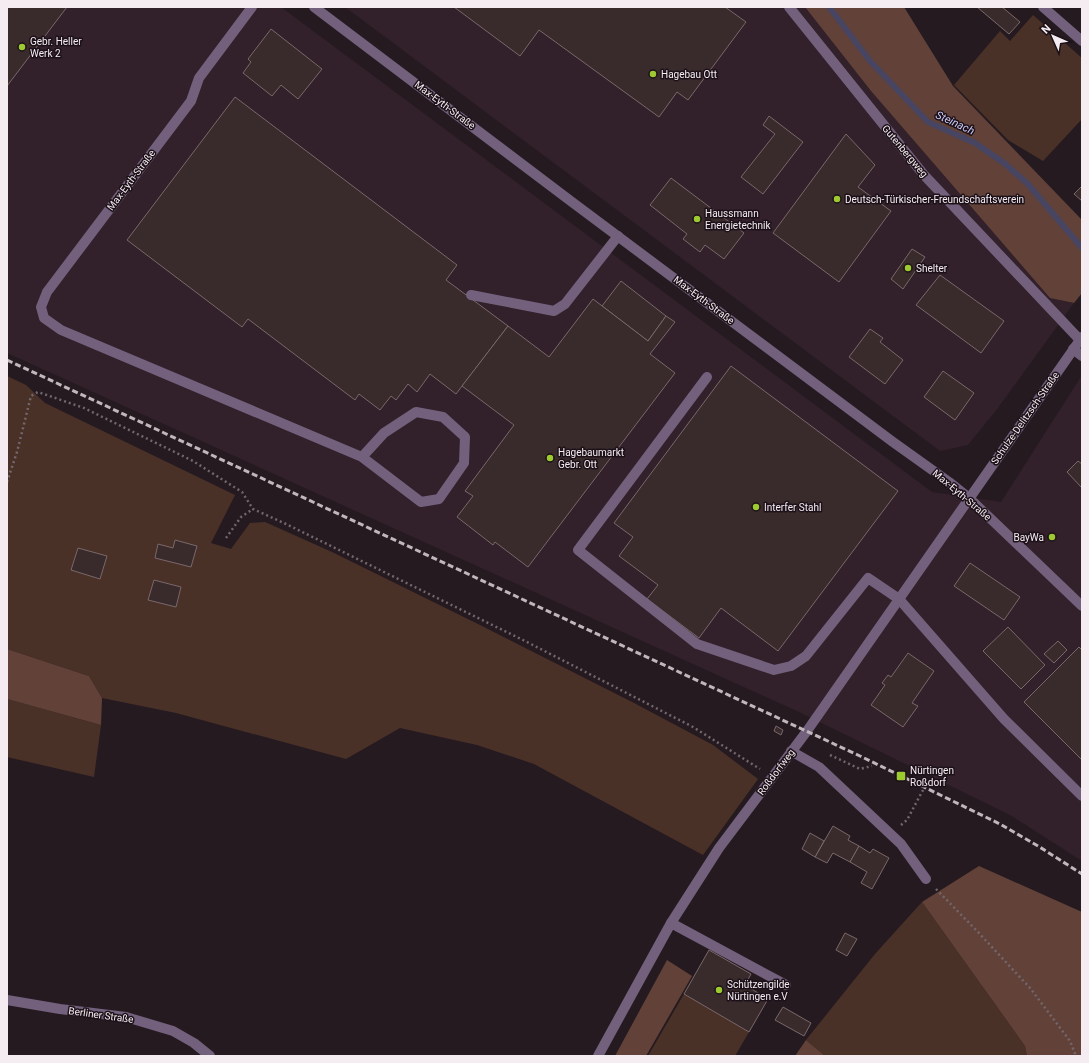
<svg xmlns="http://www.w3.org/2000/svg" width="1089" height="1063" font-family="Roboto,sans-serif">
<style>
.built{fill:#32202a}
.green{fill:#4a3128}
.forest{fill:#624238}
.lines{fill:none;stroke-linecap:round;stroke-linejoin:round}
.stream{stroke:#474562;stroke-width:6}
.building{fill:#392a2b;stroke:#7a686a}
.path{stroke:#72676d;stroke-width:2.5;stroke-dasharray:2 3;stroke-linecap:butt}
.minor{stroke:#73607c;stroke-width:10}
.rail{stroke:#c0b6bc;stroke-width:3;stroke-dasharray:6 3;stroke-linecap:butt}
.poi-dot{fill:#9dca30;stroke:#1c1118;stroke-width:1.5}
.labels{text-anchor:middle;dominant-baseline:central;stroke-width:3;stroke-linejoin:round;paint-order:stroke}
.poi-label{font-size:10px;fill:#f5ecf1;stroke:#1c1118;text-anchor:start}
.street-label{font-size:10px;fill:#f5ecf1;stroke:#1c1118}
.water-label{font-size:11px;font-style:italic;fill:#cccbf8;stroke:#1c1118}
</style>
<rect width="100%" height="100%" fill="#261a21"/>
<g class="built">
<polygon points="7,7 281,7 932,492 1001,502 1082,375 1082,861 1010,815 799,712 7,353"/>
<polygon points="345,7 805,7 871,91 1050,298 1074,303 998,408 968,445 940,451"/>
</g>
<g class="green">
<polygon points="1033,15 1082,58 1082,119 1043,161 1008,140 954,85 1000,31 1010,41"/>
<polygon points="7,376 26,385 45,403 235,495 211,543 231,549 250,523 265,522 332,552 484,627 634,703 713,745 758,779 703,855 534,764 477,745 400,728 346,759 176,713 102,698 89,676 7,649"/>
<polygon points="7,699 101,725 94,777 7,757"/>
<polygon points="922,902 1025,1046 1027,1056 825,1056 806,1040 875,954"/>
<polygon points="684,994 749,1032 735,1056 648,1056"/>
</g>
<g class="forest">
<polygon points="805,7 904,7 953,86 1082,220 1082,293 1074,303 1050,298 871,91"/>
<polygon points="7,649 89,676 102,698 101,725 7,699"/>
<polygon points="979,866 1082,912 1082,1056 1027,1056 1025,1046 922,902"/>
<polygon points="667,960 692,976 646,1056 615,1056"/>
<polygon points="806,1040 825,1056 795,1056"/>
</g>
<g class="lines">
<polyline class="stream" points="829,7 870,61 928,122 975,143 1004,163 1027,183 1082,248"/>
</g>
<g class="building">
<polygon points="7,7 67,7 7,86"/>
<polygon points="454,7 725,7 746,22 688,100 677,92 659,117 539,30 520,56"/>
<polygon points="977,7 1002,7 1020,22 1009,34"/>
<polygon points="271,29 322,69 298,99 281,85 272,96 243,73 251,62 248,59"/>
<polygon points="235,97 457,265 446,280 508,326 456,394 430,374 417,392 408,384 396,400 391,396 380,410 359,394 355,400 248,319 242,327 127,240"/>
<polygon points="769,116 803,142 763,194 741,177 775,134 763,125"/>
<polygon points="846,134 875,165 858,187 891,211 839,282 773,233"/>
<polygon points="671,178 744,233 724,259 705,245 700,252 683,239 687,234 650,205"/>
<polygon points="1082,186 1082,201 1074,194"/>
<polygon points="912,249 925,257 903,289 891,279"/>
<polygon points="940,275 1004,321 981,353 916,305"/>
<polygon points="621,281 666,316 648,341 602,306"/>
<polygon points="593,299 648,341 666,316 675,322 650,354 675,373 528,567 495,542 493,545 457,517 473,496 465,491 514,425 462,386 508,326 549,357"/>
<polygon points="870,329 883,338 880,342 903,360 885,384 849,357"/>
<polygon points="731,366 898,491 778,651 721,608 699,638 647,599 658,585 619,556 633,537 614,523"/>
<polygon points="943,371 974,393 955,420 924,397"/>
<polygon points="1078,461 1082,464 1082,488 1067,472"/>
<polygon points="175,540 197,546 191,567 155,558 158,544 173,548"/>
<polygon points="78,548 107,556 100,579 71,570"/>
<polygon points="970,563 1020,597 1004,620 954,586"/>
<polygon points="154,580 181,587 176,607 148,600"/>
<polygon points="1008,627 1045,665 1021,689 983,651"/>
<polygon points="1058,641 1067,650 1054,663 1044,654"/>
<polygon points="1079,647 1082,650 1082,760 1024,702"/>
<polygon points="908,653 934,671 912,703 918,706 903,727 871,705 885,685 882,683 888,675 891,677"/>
<polygon points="776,726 783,730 781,735 774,731"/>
<polygon points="833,826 850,836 848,840 859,846 850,862 833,853 827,863 815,857"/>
<polygon points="810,833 824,841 815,857 802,849"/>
<polygon points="859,846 870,853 873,849 889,858 872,889 861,883 867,872 850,862"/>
<polygon points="845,933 857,939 847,956 836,950"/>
<polygon points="709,950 751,974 745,985 768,999 749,1032 684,994"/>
<polygon points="783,1007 811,1023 804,1036 775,1020"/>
</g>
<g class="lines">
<g class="path">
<polyline points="7,482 17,452 31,396 38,392 84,408 193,461 242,492 253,509 286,524 523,640 693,727 760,769"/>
<polyline points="226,538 241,517 253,509"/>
<polyline points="830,755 860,769 872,766"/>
<polyline points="901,825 907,820 923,790"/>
<polyline points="936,889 977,931 1030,988 1070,1041 1076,1056"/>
</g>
<g class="minor">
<polyline points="252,7 199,78 191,101 47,292 41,307 44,318 61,330 362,457 421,502 439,499 464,463 465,437 443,417 416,412 384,433 362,457"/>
<polyline points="314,7 572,202 893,442 949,482 969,498 1082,606"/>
<polyline points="789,7 924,175 1080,340"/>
<polyline points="1043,7 1082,41"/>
<polyline points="471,295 554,311 565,304 618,236"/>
<polyline points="1073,349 1082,356"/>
<polyline points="707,377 578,550 697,644 774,670 791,666 806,656 868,578 899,599 1004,719 1082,796"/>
<polyline points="791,751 819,767 901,844 926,879"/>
<polyline points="671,923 786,985"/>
<polyline points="7,1000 60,1009 126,1017 173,1031 194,1043 210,1056"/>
<polyline points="598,1056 671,923 719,848 807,731 1082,337"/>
</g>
<polyline class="rail" points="7,360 860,756 1000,824 1038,846 1082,874"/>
</g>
<g class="poi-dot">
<circle cx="22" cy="47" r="4"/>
<circle cx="653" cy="74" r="4"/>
<circle cx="837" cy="199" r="4"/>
<circle cx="697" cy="219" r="4"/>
<circle cx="908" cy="268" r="4"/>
<circle cx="550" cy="458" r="4"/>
<circle cx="756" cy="507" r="4"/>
<circle cx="1052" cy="537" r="4"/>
<rect x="896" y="771" width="10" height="10" rx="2"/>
<circle cx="719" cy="990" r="4"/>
</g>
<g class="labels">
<g class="poi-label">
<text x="30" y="41">Gebr. Heller<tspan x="30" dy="12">Werk 2</tspan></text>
<text x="661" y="74">Hagebau Ott</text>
<text x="845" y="199">Deutsch-Türkischer-Freundschaftsverein</text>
<text x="705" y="213">Haussmann<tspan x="705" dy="12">Energietechnik</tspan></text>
<text x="916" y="268">Shelter</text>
<text x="558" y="452">Hagebaumarkt<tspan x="558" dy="12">Gebr. Ott</tspan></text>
<text x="764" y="507">Interfer Stahl</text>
<text x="1044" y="537" text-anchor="end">BayWa</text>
<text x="910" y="770">Nürtingen<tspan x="910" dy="12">Roßdorf</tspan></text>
<text x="727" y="984">Schützengilde<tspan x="727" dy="12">Nürtingen e.V</tspan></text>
</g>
<g class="street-label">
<text transform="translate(445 105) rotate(37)">Max-Eyth-Straße</text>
<text transform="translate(905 151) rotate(50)">Gutenbergweg</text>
<text transform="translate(131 180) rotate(-53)">Max-Eyth-Straße</text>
<text transform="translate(704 300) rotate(37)">Max-Eyth-Straße</text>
<text transform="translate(1025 418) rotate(-55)">Schulze-Delitzsch-Straße</text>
<text transform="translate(962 495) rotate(40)">Max-Eyth-Straße</text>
<text transform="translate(776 772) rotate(-53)">Roßdorfweg</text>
<text transform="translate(101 1015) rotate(8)">Berliner Straße</text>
</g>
<g class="water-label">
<text transform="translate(955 123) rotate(25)">Steinach</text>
</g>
</g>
<rect width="1089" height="1063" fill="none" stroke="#f5ecf1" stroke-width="16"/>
<g transform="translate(1053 36) rotate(315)" stroke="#1c1118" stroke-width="3" paint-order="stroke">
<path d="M0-3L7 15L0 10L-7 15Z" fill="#f5ecf1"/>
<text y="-6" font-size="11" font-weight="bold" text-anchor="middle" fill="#f5ecf1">N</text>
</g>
</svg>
